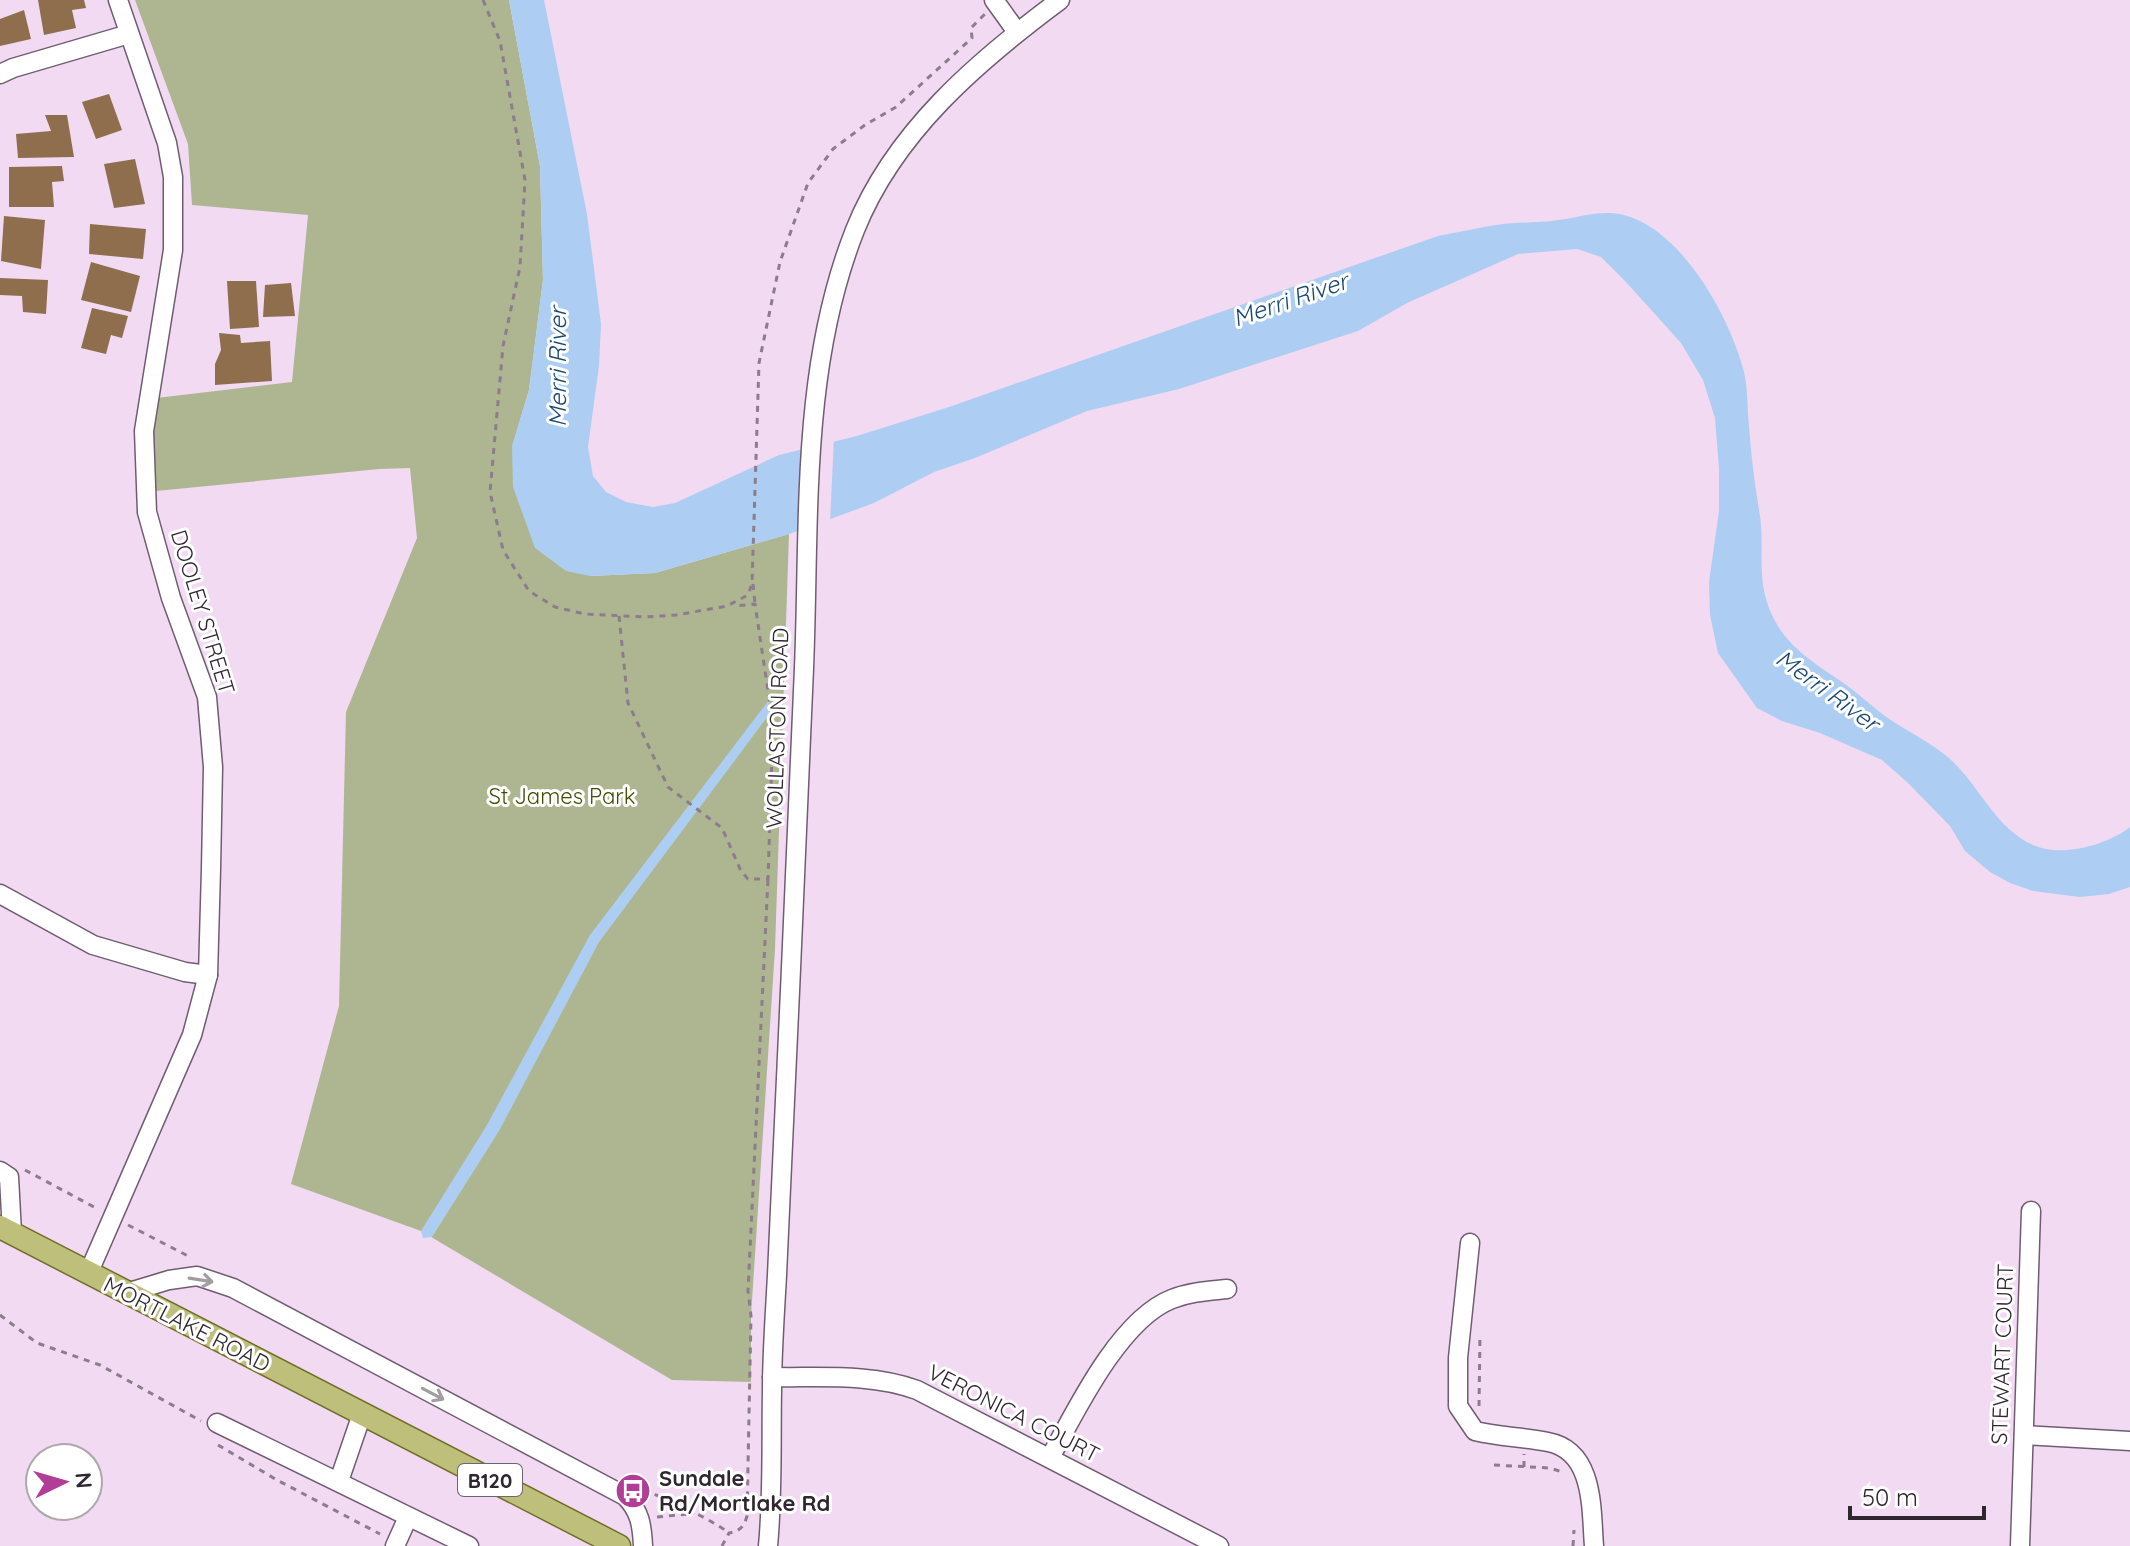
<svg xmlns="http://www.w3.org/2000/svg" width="2130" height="1546" font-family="Quicksand,sans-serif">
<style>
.green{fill:#aeb691}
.water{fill:#adcef2}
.pier{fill:#f1daf2}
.building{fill:#8e6e4d}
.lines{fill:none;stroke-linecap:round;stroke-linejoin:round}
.minor-casing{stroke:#705d71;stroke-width:21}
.major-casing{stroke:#706e27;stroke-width:25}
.path{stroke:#8c7c8c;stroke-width:3;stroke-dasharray:6 6;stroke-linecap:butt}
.minor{stroke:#fff;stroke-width:18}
.major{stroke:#bebf7b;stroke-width:22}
.oneway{stroke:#a19da1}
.labels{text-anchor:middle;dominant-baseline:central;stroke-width:6;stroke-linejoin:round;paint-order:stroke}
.shield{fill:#fff;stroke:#6d676d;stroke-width:2}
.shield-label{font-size:20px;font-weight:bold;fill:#2f262f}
.street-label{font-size:22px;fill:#2f262f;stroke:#fff}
.park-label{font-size:22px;fill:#414c00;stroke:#fff}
.poi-label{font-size:22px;font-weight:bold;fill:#2f262f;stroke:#fff;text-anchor:start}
.water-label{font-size:24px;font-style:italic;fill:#194774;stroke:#fff}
</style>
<rect width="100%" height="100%" fill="#f1daf2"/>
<polygon class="green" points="135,0 509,0 540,166 543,280 529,390 512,447 590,576 655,573 789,534 775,949 751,1316 751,1382 672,1380 421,1231 291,1184 339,1006 346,712 417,538 410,468 379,469 146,492 148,399 292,382 308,215 192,205 188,144"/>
<g class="water">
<path d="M509 0H544L587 214 601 324 599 366 588 447 593 476 606 492 626 502 653 507 675 503 779 455 857 436 949 407 1438 236C1460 232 1481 227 1503 224 1521 222 1540 223 1558 220 1576 218 1593 212 1611 213 1676 217 1730 316 1744 372 1748 389 1747 408 1749 426 1751 456 1755 486 1760 516 1765 551 1755 581 1773 617 1787 647 1816 664 1842 682 1857 692 1870 705 1885 716 1906 731 1931 742 1950 759 1980 786 1995 828 2033 845 2060 858 2108 845 2130 827V887L2109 894 2080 897 2033 891 2010 883 1990 872 1965 851 1950 826 1907 782 1882 760 1820 733 1782 721 1757 708 1718 653 1710 615 1709 582 1719 511V468L1715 418 1703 380 1681 343 1626 282 1601 257 1577 249 1518 254 1407 303 1358 331 1179 389 1087 411 975 458 934 472 874 503 789 534 655 573 590 576 566 571 535 548 513 487 512 446 529 390 543 280 540 166Z"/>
<polygon points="769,700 771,712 599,942 499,1131 432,1237 423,1238 421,1231 487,1125 590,935"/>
</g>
<polygon class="pier" points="834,437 830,523 800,534 804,445"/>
<g class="building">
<polygon points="38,0 84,0 86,8 72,10 76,28 44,35"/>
<polygon points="24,10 31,39 0,46 0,19"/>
<polygon points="109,94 122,130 96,139 82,102"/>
<polygon points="45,115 67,115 74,157 18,158 16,134 51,131"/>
<polygon points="135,159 145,204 114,208 104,164"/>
<polygon points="62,166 64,181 52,182 54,207 9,207 9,167"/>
<polygon points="4,216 45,220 41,269 1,261"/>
<polygon points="90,224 146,229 143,259 89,254"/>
<polygon points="91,262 140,276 131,312 81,300"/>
<polygon points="0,278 48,280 46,314 23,312 22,296 0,295"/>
<polygon points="227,281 256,281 259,327 230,329"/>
<polygon points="291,283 295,316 263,317 265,285"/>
<polygon points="92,308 128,316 122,338 111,335 106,354 81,348"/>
<polygon points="219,333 240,335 241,343 270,341 272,381 215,385 215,364 221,350"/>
</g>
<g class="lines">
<defs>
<g id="minor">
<polyline points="994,0 1017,32"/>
<polyline points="0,74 13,68 129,34"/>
<polyline points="0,894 93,945 185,972 208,975"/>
<polyline points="0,1171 9,1177 12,1233"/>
<path d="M1470 1243 1458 1358V1406L1475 1431C1499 1437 1523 1437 1548 1442 1595 1451 1591 1510 1594 1546"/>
<polyline points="88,1274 192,1035 208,975 211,869 213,767 207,697 171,598 147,512 144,431 173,250 173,177 167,143 118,0"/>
<path d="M126 1293 169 1280 197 1276 233 1288 625 1496C640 1511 642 1525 643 1546"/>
<path d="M772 1377C820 1378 871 1373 917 1390L1219 1546"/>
<polyline points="217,1423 469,1546"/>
<polyline points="2024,1435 2130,1441"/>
<path d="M1050 1458C1076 1410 1120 1319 1172 1299 1190 1292 1208 1291 1227 1289"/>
<polyline points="339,1481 362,1414"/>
<polyline points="395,1546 408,1517"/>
<path d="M768 1546C773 1494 771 1442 772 1390 772 1352 775 1313 777 1275 786 1073 796 870 804 668 810 522 800 369 855 230 894 132 978 61 1060 0"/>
<polyline points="2020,1546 2031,1211"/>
</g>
<polyline id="major" points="0,1227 619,1546"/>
</defs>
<use href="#minor" class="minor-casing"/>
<use href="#major" class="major-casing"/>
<g class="path">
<polyline points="483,0 500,41 525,180 520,267 503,346 490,492 503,550 529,591 555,607 585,614 645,617 676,615 727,606 748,595 752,584 759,363 780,262 808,183 833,149 865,125 896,107 972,38 971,28 985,14"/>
<polyline points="753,584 755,604"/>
<polyline points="619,616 628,703 668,787 722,828 741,871 748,879 768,879 773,724 755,604 734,606"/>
<polyline points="25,1170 96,1208"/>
<polyline points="128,1225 192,1258"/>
<polyline points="0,1315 37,1343 100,1365 201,1421"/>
<polyline points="1479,1406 1480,1334"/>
<polyline points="218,1445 277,1480 380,1534"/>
<polyline points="1494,1465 1550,1468 1562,1472"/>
<polyline points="1524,1467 1524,1454"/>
<path d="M644 1489C673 1504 703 1514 729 1533"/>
<polyline points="657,1517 689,1514"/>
<path d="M722 1546 729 1533C740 1531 744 1527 747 1516L751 1316 748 1291 768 879"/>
<polyline points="1573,1546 1574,1530"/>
</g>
<use href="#minor" class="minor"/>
<use href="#major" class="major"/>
</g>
<defs><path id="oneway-shaft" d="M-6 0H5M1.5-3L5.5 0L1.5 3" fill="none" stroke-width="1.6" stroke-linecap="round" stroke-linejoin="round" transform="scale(2)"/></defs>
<g class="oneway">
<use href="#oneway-shaft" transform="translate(201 1280) rotate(9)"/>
<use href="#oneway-shaft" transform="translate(433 1394) rotate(28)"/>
</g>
<defs>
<symbol id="bus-disc" viewBox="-11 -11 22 22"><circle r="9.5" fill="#b23d96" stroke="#fff"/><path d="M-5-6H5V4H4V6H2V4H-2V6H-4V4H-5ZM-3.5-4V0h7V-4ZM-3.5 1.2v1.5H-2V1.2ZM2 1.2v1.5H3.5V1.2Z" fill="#fff"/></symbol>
</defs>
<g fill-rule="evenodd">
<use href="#bus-disc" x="613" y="1471" width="40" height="40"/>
</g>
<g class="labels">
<rect class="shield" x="458" y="1464" width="64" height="32" rx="6"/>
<g class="shield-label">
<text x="490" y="1480">B120</text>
</g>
<g class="street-label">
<text transform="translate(203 612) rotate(73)">DOOLEY STREET</text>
<text transform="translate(777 728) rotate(-88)">WOLLASTON ROAD</text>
<text transform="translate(187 1324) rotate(27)">MORTLAKE ROAD</text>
<text transform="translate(2002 1354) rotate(-88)">STEWART COURT</text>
<text transform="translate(1014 1413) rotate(27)">VERONICA COURT</text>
</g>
<g class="park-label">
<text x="562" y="796">St James Park</text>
</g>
<g class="poi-label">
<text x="659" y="1478">Sundale<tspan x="659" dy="25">Rd/Mortlake Rd</tspan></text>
</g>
<g class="water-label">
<text transform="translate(1290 299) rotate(-19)">Merri River</text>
<text transform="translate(557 367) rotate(-90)">Merri River</text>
<text transform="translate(1828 690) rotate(36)">Merri River</text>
</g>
</g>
<g transform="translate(64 1482) rotate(85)"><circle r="38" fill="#ffffff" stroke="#aca8ac" stroke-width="2"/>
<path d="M0-6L14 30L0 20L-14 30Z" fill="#b23d96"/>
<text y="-12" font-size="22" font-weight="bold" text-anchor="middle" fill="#2f262f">N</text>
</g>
<path d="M1850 1506v12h134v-12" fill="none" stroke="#2f262f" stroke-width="4"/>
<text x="1862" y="1506" font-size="24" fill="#2f262f" stroke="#ffffff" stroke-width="6" paint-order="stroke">50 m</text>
</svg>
